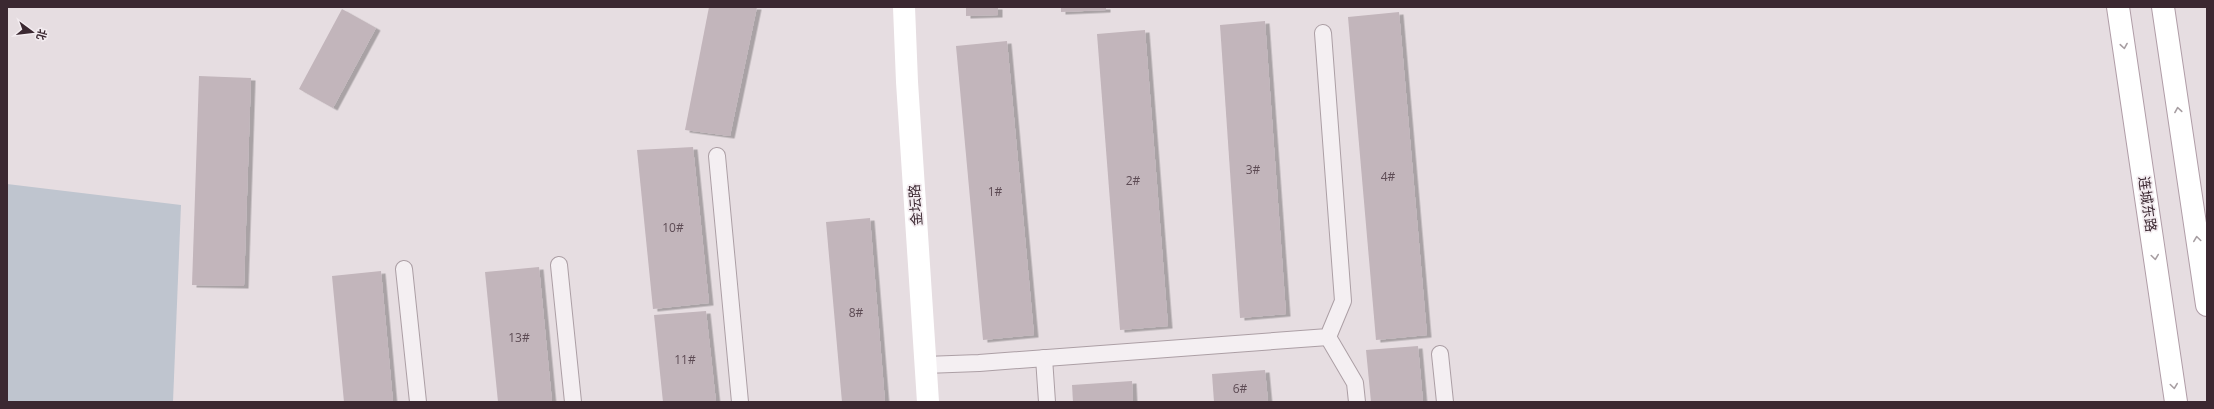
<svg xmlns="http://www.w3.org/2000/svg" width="2214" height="409" font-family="'Open Sans','Noto Sans SC',sans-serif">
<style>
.green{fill:#bfc5cf}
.building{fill:#c2b5bb;filter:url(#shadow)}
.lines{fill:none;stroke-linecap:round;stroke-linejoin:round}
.lane-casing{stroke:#ac9fa5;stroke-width:18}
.primary-casing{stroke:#b09da7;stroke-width:24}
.lane{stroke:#f4eff2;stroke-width:16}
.secondary{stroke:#fff;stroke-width:22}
.primary{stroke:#fff;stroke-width:22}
.oneway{stroke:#a79ea2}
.labels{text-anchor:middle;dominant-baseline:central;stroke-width:3.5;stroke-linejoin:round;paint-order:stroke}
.number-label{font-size:12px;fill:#5d4b54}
.street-label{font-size:14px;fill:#3b2831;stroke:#f3ecf0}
</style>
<defs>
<filter id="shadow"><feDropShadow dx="4.5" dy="2.5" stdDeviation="0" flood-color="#0004"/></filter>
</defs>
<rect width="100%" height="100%" fill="#e6dde1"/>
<polygon class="green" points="7,184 181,205 173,402 7,402"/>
<g class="building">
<polygon points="709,7 757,7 730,136 685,130"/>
<polygon points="966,7 998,7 998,15 966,16"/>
<polygon points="1061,7 1106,7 1106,10 1061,12"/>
<polygon points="342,9 376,28 333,108 299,89"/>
<polygon points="1399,12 1427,335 1376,340 1348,17"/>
<polygon points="1265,21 1286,314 1240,318 1220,25"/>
<polygon points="1145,30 1168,326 1120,330 1097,34"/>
<polygon points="1007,41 1034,335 983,340 956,46"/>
<polygon points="199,76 251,78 244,286 192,285"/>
<polygon points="693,147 709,303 653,309 637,150"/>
<polygon points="870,218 885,402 842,402 826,222"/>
<polygon points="539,267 552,402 498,402 485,272"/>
<polygon points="381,271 393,402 344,402 332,276"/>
<polygon points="706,311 716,402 663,402 654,315"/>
<polygon points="1418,346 1423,402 1371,402 1366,350"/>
<polygon points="1265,370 1268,402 1214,402 1212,374"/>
<polygon points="1132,381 1133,402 1073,402 1072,385"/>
</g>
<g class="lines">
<defs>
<g id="lane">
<polyline points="717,156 740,402"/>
<polyline points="559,265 573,402"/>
<polyline points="404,269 418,402"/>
<polyline points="1328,337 1355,383 1357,402"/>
<polyline points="1440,354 1445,402"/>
<polyline points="1044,358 1047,402"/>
<polyline points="925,365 979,363 1328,337 1343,301 1323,33"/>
</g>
<g id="primary">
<polyline points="2118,7 2176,402"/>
<polyline points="2163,7 2207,305"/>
</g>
</defs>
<use href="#lane" class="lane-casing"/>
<use href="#primary" class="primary-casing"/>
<use href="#lane" class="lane"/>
<polyline class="secondary" points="904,7 907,82 928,402"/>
<use href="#primary" class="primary"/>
</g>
<defs><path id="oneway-chevron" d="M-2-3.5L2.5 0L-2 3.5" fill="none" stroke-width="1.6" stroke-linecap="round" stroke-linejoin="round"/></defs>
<g class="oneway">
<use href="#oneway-chevron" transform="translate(2124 46) rotate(81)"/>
<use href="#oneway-chevron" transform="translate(2178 110) rotate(-99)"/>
<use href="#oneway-chevron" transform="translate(2197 239) rotate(-98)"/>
<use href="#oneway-chevron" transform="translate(2155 257) rotate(82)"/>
<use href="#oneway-chevron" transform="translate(2174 386) rotate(82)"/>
</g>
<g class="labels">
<g class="number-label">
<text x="1253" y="169">3#</text>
<text x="1388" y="176">4#</text>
<text x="1133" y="180">2#</text>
<text x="995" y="191">1#</text>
<text x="673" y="227">10#</text>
<text x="856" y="312">8#</text>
<text x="519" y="337">13#</text>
<text x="685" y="359">11#</text>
<text x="1240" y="388">6#</text>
</g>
<g class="street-label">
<text transform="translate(2148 204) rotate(82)">连城东路</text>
<text transform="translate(915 205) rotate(-94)">金坛路</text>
</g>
</g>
<rect width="2214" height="409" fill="none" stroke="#3b2831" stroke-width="16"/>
<g transform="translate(32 32) rotate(105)" stroke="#f3ecf0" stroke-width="3" paint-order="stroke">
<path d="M0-3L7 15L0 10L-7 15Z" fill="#3b2831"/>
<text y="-6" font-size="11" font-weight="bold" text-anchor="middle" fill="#3b2831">北</text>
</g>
</svg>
